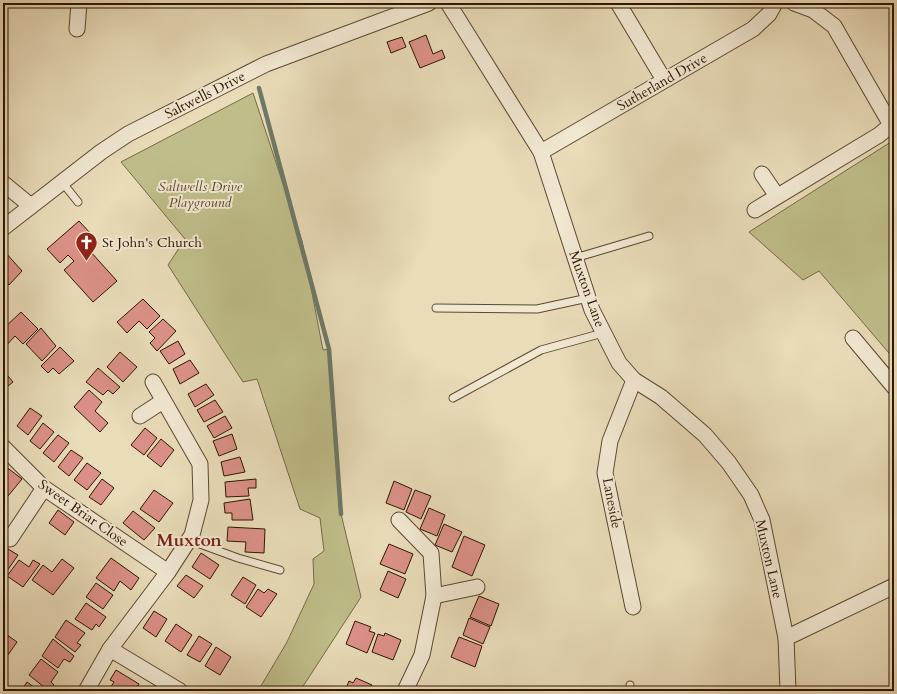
<svg xmlns="http://www.w3.org/2000/svg" width="897" height="694" font-family="Cardo,serif">
<style>
.green{fill:#bfbe8a;stroke:#766a46}
.lines{fill:none;stroke-linecap:round;stroke-linejoin:round}
.stream{stroke:#6d7969;stroke-width:4.5}
.building{fill:#dc9188;stroke:#2e1502}
.service-casing{stroke:#5d4730;stroke-width:9}
.minor-casing{stroke:#5d4730;stroke-width:17}
.service{stroke:#f1e8d2;stroke-width:7}
.minor{stroke:#f1e8d2;stroke-width:15}
.labels{text-anchor:middle;dominant-baseline:central;stroke-width:4;stroke-linejoin:round;paint-order:stroke}
.street-label{font-size:14px;fill:#2e1502;stroke:#f1e8d2}
.park-label{font-size:14px;font-style:italic;fill:#5a482b;stroke:#f1e8d2}
.poi-label{font-size:14px;fill:#2e1502;stroke:#f1e8d2;text-anchor:start}
.district-label{font-size:18px;font-weight:bold;fill:#7a1f14;stroke:#f1e8d2}
</style>
<rect width="100%" height="100%" fill="#e9dcb9"/>
<filter id="stains"><feTurbulence type="fractalNoise" baseFrequency=".005" numOctaves="4"/><feColorMatrix values="0 0 0 0 .2 0 0 0 0 .09 0 0 0 0 .02 0 0 0 .5 -.17"/></filter>
<radialGradient id="worn" r=".72"><stop offset=".6" stop-color="#630" stop-opacity="0"/><stop offset="1" stop-color="#630" stop-opacity=".3"/></radialGradient>
<g class="green">
<polygon points="253,93 302,241 323,350 329,349 341,514 361,597 300,691 258,691 287,642 314,584 313,559 324,551 320,518 300,509 257,379 243,382 168,265 185,239 121,162"/>
<polygon points="894,140 894,359 819,271 803,280 749,232"/>
</g>
<g class="lines">
<polyline class="stream" points="259,88 329,349 341,514"/>
</g>
<g class="building">
<polygon points="426,35 433,54 442,50 445,58 420,68 409,42"/>
<polygon points="402,37 406,47 391,53 387,42"/>
<polygon points="79,221 93,236 90,239 96,246 90,251 117,281 93,302 64,270 74,261 68,255 60,263 47,249"/>
<polygon points="5,252 22,271 9,285 3,278 3,254"/>
<polygon points="143,299 160,316 147,329 139,321 127,333 117,322"/>
<polygon points="21,312 38,329 23,344 15,336 5,347 3,345 3,329"/>
<polygon points="163,319 176,331 157,351 150,343 155,338 149,332"/>
<polygon points="41,328 56,346 42,361 26,344"/>
<polygon points="178,341 185,354 169,364 160,351"/>
<polygon points="60,347 74,361 59,374 53,368 48,373 41,366"/>
<polygon points="120,352 137,367 123,382 107,367"/>
<polygon points="190,360 199,373 180,384 173,369"/>
<polygon points="98,368 120,387 113,394 108,390 103,395 86,382"/>
<polygon points="3,370 13,382 3,390"/>
<polygon points="206,384 214,395 195,407 188,394"/>
<polygon points="89,390 102,402 95,411 108,423 100,432 74,407"/>
<polygon points="215,400 223,412 204,422 197,410"/>
<polygon points="30,408 42,416 28,435 17,426"/>
<polygon points="225,416 232,428 214,438 207,426"/>
<polygon points="43,423 54,432 40,449 30,441"/>
<polygon points="145,428 157,438 144,455 131,445"/>
<polygon points="232,434 237,449 219,456 213,441"/>
<polygon points="58,435 69,443 54,462 43,453"/>
<polygon points="161,439 174,450 161,467 147,456"/>
<polygon points="71,450 83,458 69,476 58,467"/>
<polygon points="240,457 245,472 224,476 221,462"/>
<polygon points="87,463 101,473 87,490 74,480"/>
<polygon points="5,466 22,479 8,496 3,492 3,468"/>
<polygon points="102,479 114,488 101,505 89,497"/>
<polygon points="256,479 256,488 248,488 249,496 226,497 225,482"/>
<polygon points="394,481 412,489 404,510 386,503"/>
<polygon points="154,490 173,503 159,522 140,509"/>
<polygon points="415,490 431,496 421,519 406,512"/>
<polygon points="250,499 253,520 232,520 232,513 225,513 224,503"/>
<polygon points="429,508 445,515 437,536 420,529"/>
<polygon points="58,510 74,522 65,535 49,523"/>
<polygon points="133,511 155,528 144,540 123,523"/>
<polygon points="444,524 462,532 452,552 435,545"/>
<polygon points="228,527 265,529 264,553 245,552 246,542 227,541"/>
<polygon points="464,536 485,545 472,576 452,567"/>
<polygon points="389,544 413,554 405,574 380,564"/>
<polygon points="3,546 18,555 5,574 3,572"/>
<polygon points="201,553 219,565 210,579 192,567"/>
<polygon points="111,558 139,578 131,590 120,581 114,591 96,578"/>
<polygon points="62,559 74,568 53,595 32,580 43,565 52,572"/>
<polygon points="19,560 29,567 33,560 40,564 23,587 7,576"/>
<polygon points="388,571 406,579 398,598 380,590"/>
<polygon points="186,575 203,586 194,598 177,586"/>
<polygon points="243,577 256,585 245,604 231,595"/>
<polygon points="96,583 113,595 103,609 86,597"/>
<polygon points="258,589 264,593 268,589 277,594 261,617 246,607"/>
<polygon points="479,596 499,604 491,626 470,617"/>
<polygon points="86,603 106,617 99,627 96,624 92,630 75,619"/>
<polygon points="154,611 167,619 156,637 143,628"/>
<polygon points="469,618 490,627 483,644 463,635"/>
<polygon points="66,620 85,633 77,643 81,645 75,652 55,637"/>
<polygon points="355,621 371,627 369,631 375,633 367,653 346,644"/>
<polygon points="176,624 192,635 181,652 165,641"/>
<polygon points="3,632 17,642 3,662"/>
<polygon points="385,633 401,640 393,660 372,652 378,634 384,636"/>
<polygon points="199,636 212,644 200,662 187,655"/>
<polygon points="459,637 482,646 475,667 451,657"/>
<polygon points="53,639 74,656 70,662 64,659 58,668 42,656"/>
<polygon points="216,647 231,657 220,675 205,666"/>
<polygon points="41,659 58,672 51,682 54,685 49,691 29,675"/>
<polygon points="116,670 139,684 135,691 115,691 110,688 114,682 110,680"/>
<polygon points="356,678 372,685 369,691 345,691 349,681 353,683"/>
<polygon points="27,682 39,691 21,691"/>
</g>
<g class="lines">
<defs>
<g id="service">
<polyline points="62,182 78,202"/>
<polyline points="575,258 649,236"/>
<polyline points="436,308 537,309 588,298"/>
<polyline points="453,398 541,350 603,333"/>
<polyline points="189,540 238,558 280,570"/>
<polyline points="630,685 630,691"/>
</g>
<g id="minor">
<polyline points="448,3 541,152 592,310 619,363 634,380 661,397 705,435 729,463 751,495 762,520 786,638 788,691"/>
<polyline points="618,3 664,80"/>
<polyline points="77,29 79,3"/>
<polyline points="541,152 753,29 769,14 775,3"/>
<polyline points="762,174 777,196"/>
<polyline points="3,183 31,206"/>
<polyline points="755,210 879,135 891,125 834,26 813,10 794,3"/>
<polyline points="3,228 101,152 128,134 266,64 429,3"/>
<polyline points="853,338 894,387"/>
<polyline points="153,382 200,464 201,500 192,535 168,572 110,649 180,691"/>
<polyline points="140,416 163,401"/>
<polyline points="3,447 44,488 168,572"/>
<polyline points="399,520 431,553 434,596 422,655 405,691"/>
<polyline points="10,539 44,488"/>
<polyline points="434,596 477,587"/>
<polyline points="633,607 605,473 610,441 634,380"/>
<polyline points="786,638 894,586"/>
<polyline points="86,691 110,649"/>
</g>
</defs>
<use href="#service" class="service-casing"/>
<use href="#minor" class="minor-casing"/>
<use href="#service" class="service"/>
<use href="#minor" class="minor"/>
</g>
<defs>
<symbol id="church-pin" viewBox="-11 -11 22 30"><path d="M0 17L-7.5 6A9.5 9.5 0 1 1 7.5 6Z" fill="#8f2418" stroke="#f1e8d2"/><path d="M-1.2-6h2.4v3.5h3.3v2.4h-3.3V6h-2.4V-.1h-3.3v-2.4h3.3Z" fill="#fff"/></symbol>
</defs>
<g fill-rule="evenodd">
<use href="#church-pin" x="74" y="230" width="25" height="34"/>
</g>
<g class="labels">
<g class="street-label">
<text transform="translate(662 82) rotate(-30)">Sutherland Drive</text>
<text transform="translate(205 95) rotate(-27)">Saltwells Drive</text>
<text transform="translate(587 289) rotate(70)">Muxton Lane</text>
<text transform="translate(612 503) rotate(79)">Laneside</text>
<text transform="translate(83 513) rotate(35)">Sweet Briar Close</text>
<text transform="translate(769 559) rotate(77)">Muxton Lane</text>
</g>
<g class="park-label">
<text x="200" y="186">Saltwells Drive<tspan x="200" dy="16">Playground</tspan></text>
</g>
<g class="poi-label">
<text x="102" y="242">St John's Church</text>
</g>
<g class="district-label">
<text x="189" y="540">Muxton</text>
</g>
</g>
<rect width="897" height="694" fill="none" stroke="#e9dcb9" stroke-width="16"/>
<rect x="4" y="4" width="889" height="686" fill="none" stroke="#2e1502" stroke-width="2"/>
<rect x="8" y="8" width="881" height="678" fill="none" stroke="#2e1502"/>
<rect width="100%" height="100%" filter="url(#stains)"/>
<rect width="100%" height="100%" fill="url(#worn)"/>
</svg>
